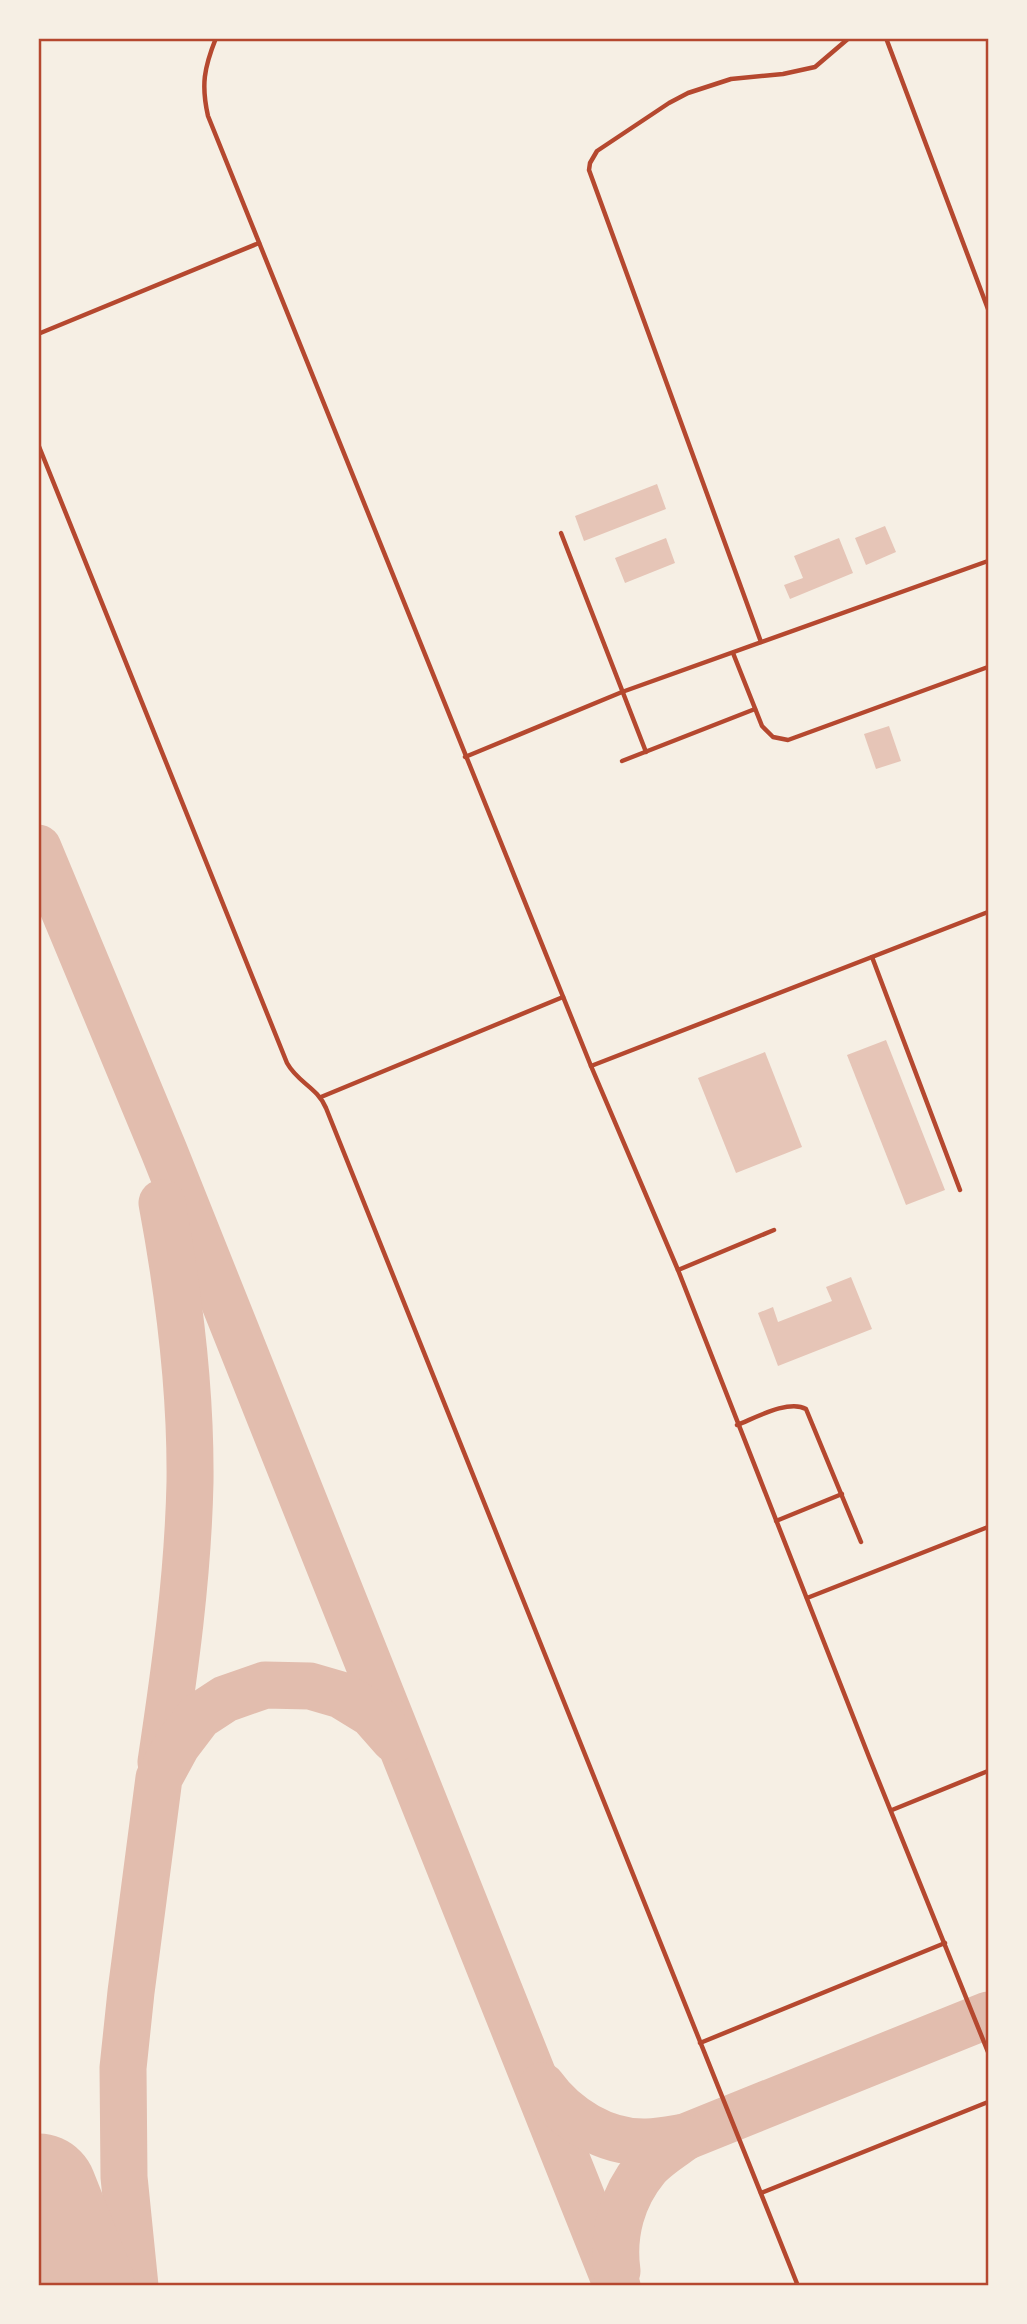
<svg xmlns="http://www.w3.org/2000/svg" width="1027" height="2324" font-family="Inter,sans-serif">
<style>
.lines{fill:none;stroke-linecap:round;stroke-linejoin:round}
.taxiway{stroke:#e2bdae;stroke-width:47}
.runway{stroke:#e2bdae;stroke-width:119}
.building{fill:#e6c5b7}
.service{stroke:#b5482f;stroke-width:4.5}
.neatline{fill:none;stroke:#b5482f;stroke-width:2.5}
</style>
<rect width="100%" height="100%" fill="#f6efe4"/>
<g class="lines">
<g class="taxiway">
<polyline points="38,848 164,1151 617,2286"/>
<path d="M161 1762C175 1669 188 1576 190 1482 191 1389 179 1294 162 1203"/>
<path d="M542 2086C565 2118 605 2143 646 2142 659 2142 673 2139 685 2137L988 2015"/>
<path d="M617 2271C612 2234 622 2197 646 2168 656 2156 673 2146 685 2137"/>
<polyline points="135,2286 124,2177 123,2068 131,1992 159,1778 177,1745 199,1716 225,1699 265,1685 310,1686 341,1695 372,1714 394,1739"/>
</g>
<polyline class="runway" points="38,2193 75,2286"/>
</g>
<g class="building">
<polygon points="657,484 666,509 584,541 575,516"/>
<polygon points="885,526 896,552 866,565 855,538"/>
<polygon points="666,538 675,563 625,583 615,558"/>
<polygon points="839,538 853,573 790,599 784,585 803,578 794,556"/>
<polygon points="889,726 901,761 876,769 864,734"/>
<polygon points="886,1040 945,1190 906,1205 847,1055"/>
<polygon points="765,1052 802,1147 736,1173 698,1078"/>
<polygon points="851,1277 872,1329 778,1366 758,1313 773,1307 778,1322 832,1301 826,1287"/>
</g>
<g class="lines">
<g class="service">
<path d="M216 38C204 68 201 85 208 116L591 1066 678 1270 869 1757 988 2052"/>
<polyline points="886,38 988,309"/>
<polyline points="38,334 259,243"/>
<path d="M38 444 287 1063C298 1083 317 1087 326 1108L798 2286"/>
<polyline points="561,533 646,752"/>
<polyline points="761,642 589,170 590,163 597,151 669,103 688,93 731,79 783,74 815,67 849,38"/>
<polyline points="733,653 762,726 773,737 788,740 988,667"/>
<polyline points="465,757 622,692 988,561"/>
<polyline points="622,761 755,709"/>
<polyline points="872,957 960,1190"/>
<polyline points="591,1066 988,912"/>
<polyline points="321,1097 563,997"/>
<polyline points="678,1270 774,1230"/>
<path d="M737 1425C755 1418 789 1399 806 1409L861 1542"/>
<polyline points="776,1521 842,1494"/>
<polyline points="807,1598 988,1527"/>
<polyline points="892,1810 988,1771"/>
<polyline points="700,2043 945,1943"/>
<polyline points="761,2193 988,2102"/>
</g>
</g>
<rect width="1027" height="2324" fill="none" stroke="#f6efe4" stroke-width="80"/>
<rect x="40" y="40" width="947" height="2244" class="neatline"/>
</svg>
